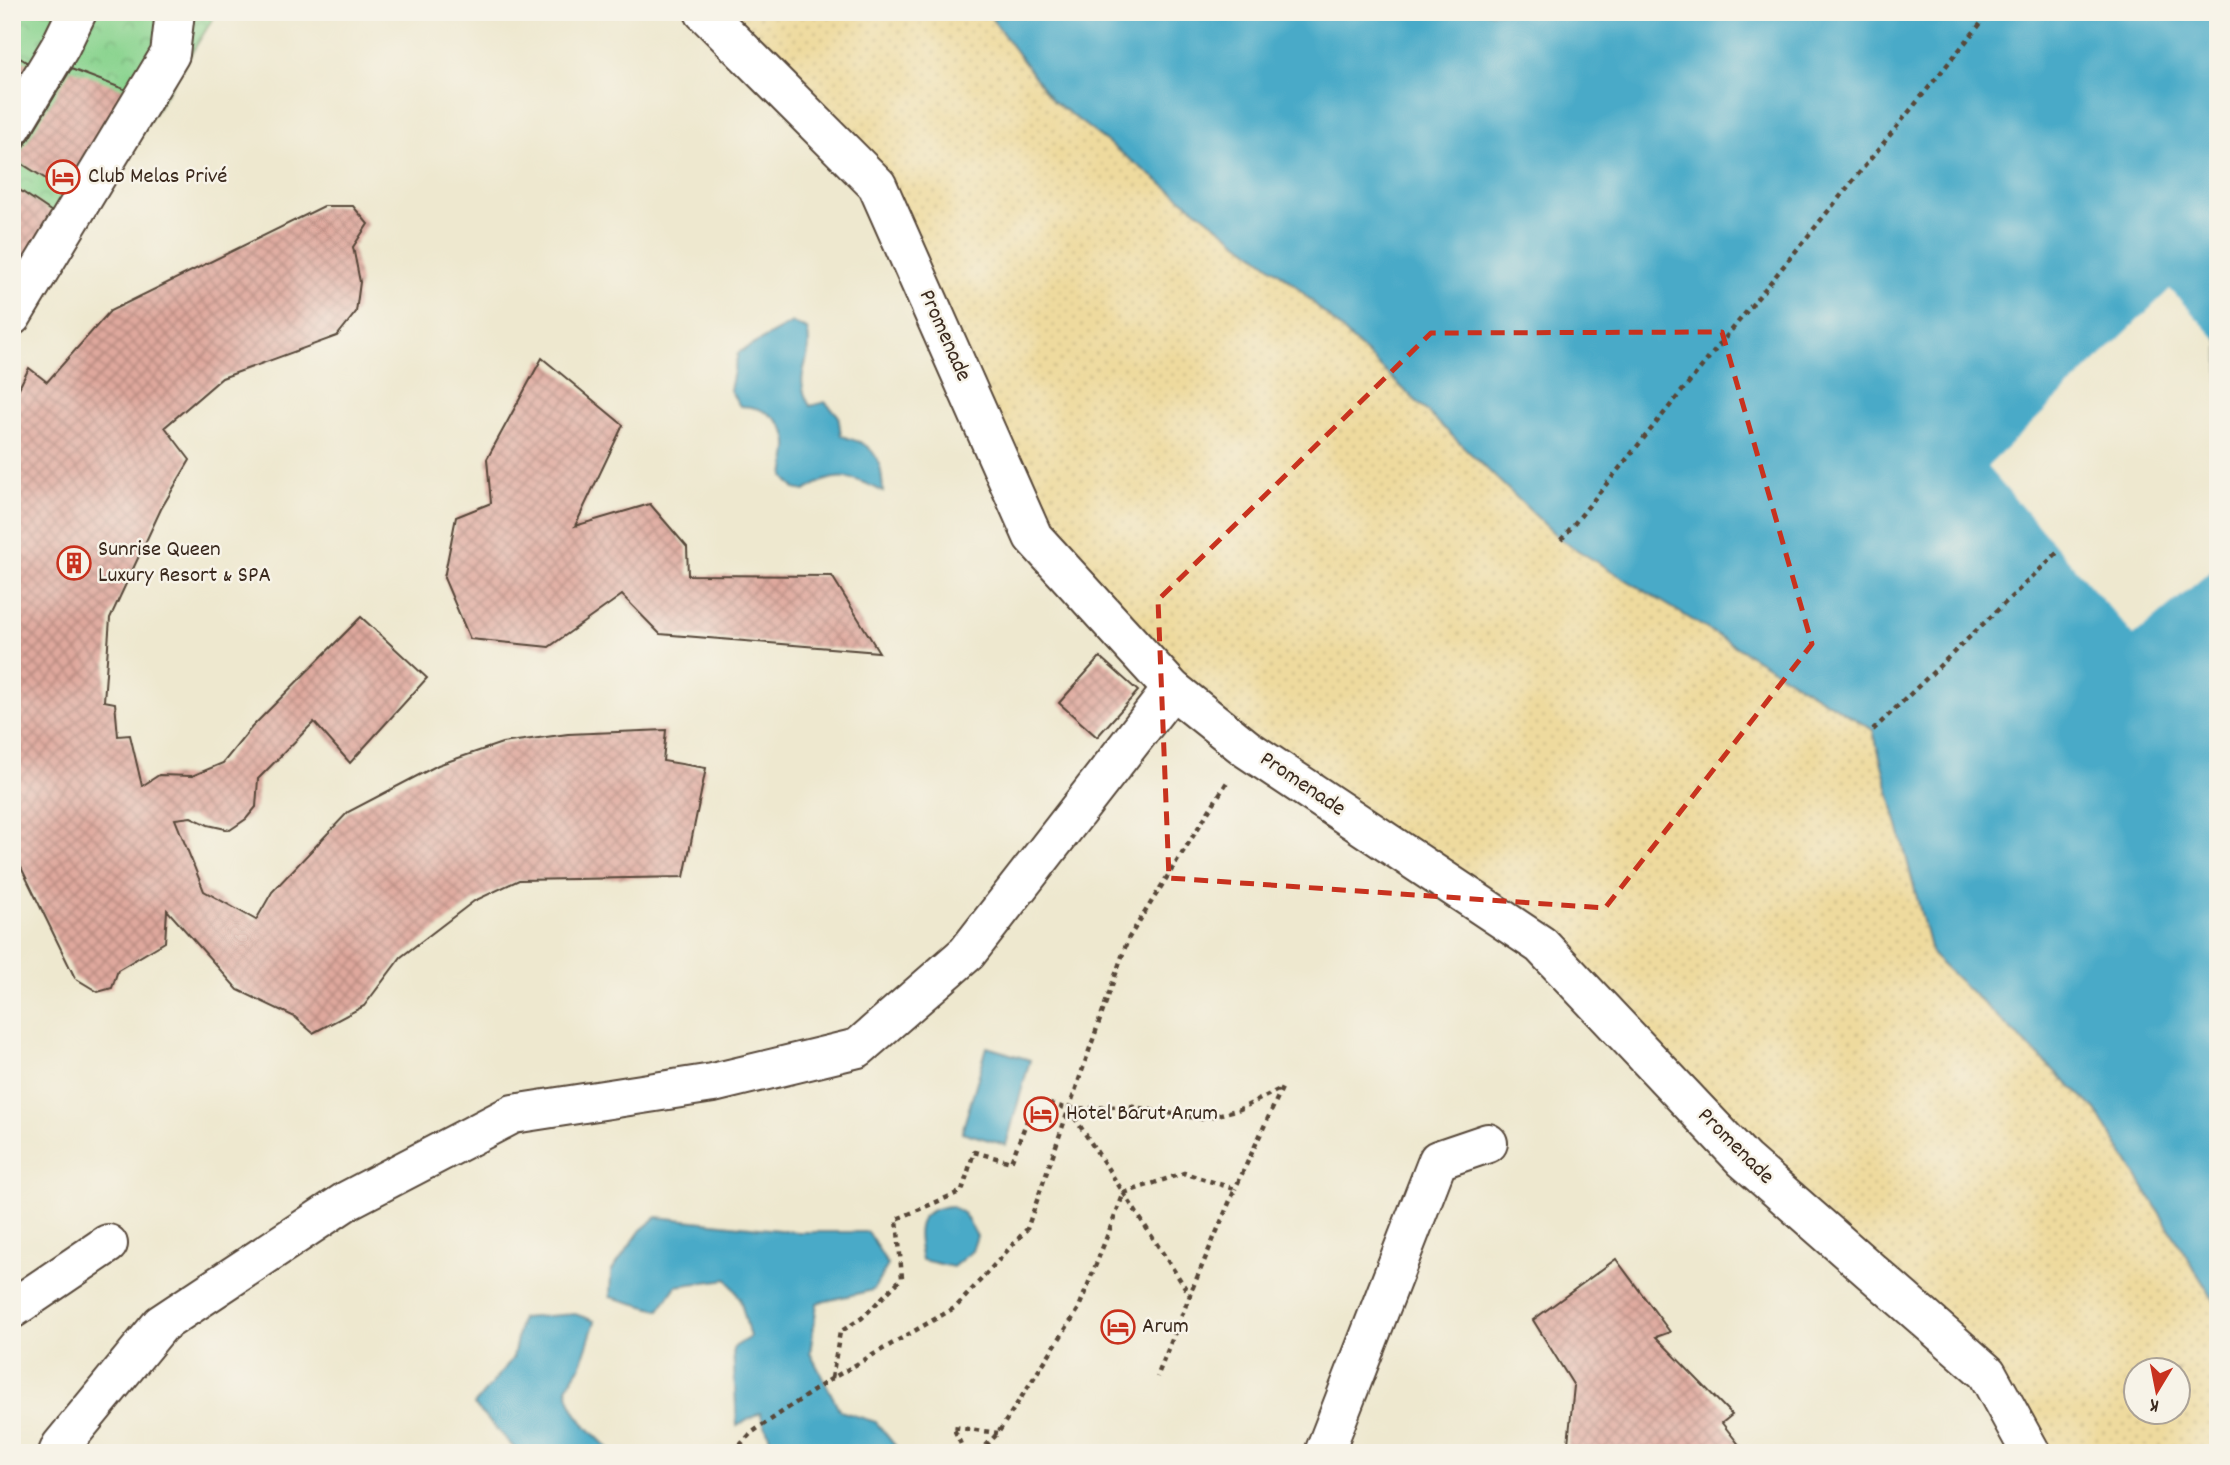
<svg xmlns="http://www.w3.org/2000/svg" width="2230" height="1465" font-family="Dekko,sans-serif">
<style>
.sand{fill:url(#sand-dots);stroke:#94825e;stroke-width:2;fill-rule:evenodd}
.park{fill:url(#park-crowns);stroke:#637f57;stroke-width:2}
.water{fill:#49aac8;stroke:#426a73;stroke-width:2}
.pier{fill:#eee8cf}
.building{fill:url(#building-cross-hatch)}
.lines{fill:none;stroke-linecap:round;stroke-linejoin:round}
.minor-casing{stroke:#564639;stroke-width:42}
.path{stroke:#564639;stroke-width:4.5;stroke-dasharray:5 5;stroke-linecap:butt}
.minor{stroke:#fff;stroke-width:38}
.marked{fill:none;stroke:#c8321e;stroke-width:5;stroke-dasharray:14 9;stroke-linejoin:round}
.labels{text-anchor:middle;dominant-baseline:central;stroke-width:5;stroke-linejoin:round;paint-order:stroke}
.poi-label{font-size:23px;fill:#3b2a1e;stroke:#f7f3e8;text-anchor:start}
.street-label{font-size:23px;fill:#3b2a1e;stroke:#f7f3e8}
</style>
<defs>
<pattern id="sand-dots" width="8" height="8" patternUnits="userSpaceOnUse" patternTransform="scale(1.75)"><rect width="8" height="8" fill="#eeda9e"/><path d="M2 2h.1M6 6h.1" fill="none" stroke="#cdbb88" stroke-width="1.8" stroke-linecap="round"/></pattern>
<pattern id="park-crowns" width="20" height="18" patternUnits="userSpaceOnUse" patternTransform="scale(1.75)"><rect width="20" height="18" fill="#8bd490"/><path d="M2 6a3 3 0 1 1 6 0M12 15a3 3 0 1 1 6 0" fill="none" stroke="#79b67c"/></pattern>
<pattern id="building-cross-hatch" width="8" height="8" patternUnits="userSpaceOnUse" patternTransform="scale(1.75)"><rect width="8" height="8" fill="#dfa89d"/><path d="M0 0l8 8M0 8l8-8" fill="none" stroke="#b6897f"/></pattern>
</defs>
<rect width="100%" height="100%" fill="#f7f3e8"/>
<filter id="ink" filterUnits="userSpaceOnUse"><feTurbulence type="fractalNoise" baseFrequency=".0143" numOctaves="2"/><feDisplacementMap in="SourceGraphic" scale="14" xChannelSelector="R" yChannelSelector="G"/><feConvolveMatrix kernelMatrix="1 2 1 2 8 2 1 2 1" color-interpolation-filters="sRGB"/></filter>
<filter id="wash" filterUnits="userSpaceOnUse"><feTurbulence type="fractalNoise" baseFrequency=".00686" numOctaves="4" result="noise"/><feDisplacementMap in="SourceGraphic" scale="28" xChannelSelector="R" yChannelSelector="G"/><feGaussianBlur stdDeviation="1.57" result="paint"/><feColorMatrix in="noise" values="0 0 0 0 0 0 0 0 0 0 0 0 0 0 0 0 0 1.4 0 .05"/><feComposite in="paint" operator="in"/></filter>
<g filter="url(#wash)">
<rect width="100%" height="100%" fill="#eee8cf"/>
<path class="sand" d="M704 12H987L1052 100 1294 284 1561 540 1873 730 1932 955 2096 1110 2218 1307V1453H2031L1987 1373 1541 945 1247 749 1033 537 877 185ZM2136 1370H2178V1412H2136Z"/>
<polygon class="park" points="12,12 217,12 12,341"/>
<g class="water">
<polygon points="987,12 2218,12 2218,1307 2096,1110 1932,955 1873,730 1561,540 1294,284 1052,100"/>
<path d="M792 323 807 329C816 362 790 372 810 406L825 402 838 415 841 435C847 439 856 440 862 443 881 454 882 472 883 492 854 476 835 470 805 491L795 489 784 477C785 468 787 459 788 449 790 422 764 406 740 406L730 390 738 353Z"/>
<polygon points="987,1047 1030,1060 1006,1145 962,1132"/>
<path d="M951 1206 964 1214 977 1236 972 1251 953 1267 922 1260C915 1231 914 1209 951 1206Z"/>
<polygon points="657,1217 798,1232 868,1232 888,1265 873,1290 817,1303 810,1353 840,1411 876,1422 901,1453 776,1453 760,1413 737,1426 733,1348 750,1337 740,1298 727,1279 676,1286 659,1310 610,1297 611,1272 641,1230"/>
<path d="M575 1314 595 1321 580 1367 567 1387C570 1415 593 1434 614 1453H519L474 1405 513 1358 521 1318Z"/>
</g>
<polygon class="pier" points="2170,289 2218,341 2218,565 2134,636 1987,467"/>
<g id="blocks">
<g class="building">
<polygon points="12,53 36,68 12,105"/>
<polygon points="71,69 137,94 73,196 16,160"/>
<polygon points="12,185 61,218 12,287"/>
<polygon points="324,206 353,206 368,224 353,247 360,282 356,312 337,336 222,378 165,427 190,460 161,509 110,618 104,701 115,703 118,736 130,735 142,786 159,775 192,776 223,763 252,727 361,617 427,678 350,763 314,722 258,779 256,807 246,819 230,830 208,825 191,817 175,819 204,891 256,920 272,892 348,812 438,765 502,743 568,734 666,730 663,761 706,768 684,877 519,880 474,901 401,957 364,1006 313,1033 295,1017 238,990 167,910 165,942 118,970 112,988 98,992 75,978 14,853 12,402 29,368 47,382 110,311"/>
<polygon points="542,358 623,425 575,526 650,504 687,547 688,575 832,576 879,652 660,634 622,595 549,647 470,639 444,578 456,517 491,503 487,459"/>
<polygon points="1100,657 1138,691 1097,737 1059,703"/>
<polygon points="1616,1259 1670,1332 1656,1337 1732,1415 1722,1423 1740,1446 1728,1453 1567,1453 1574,1386 1533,1320"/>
</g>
</g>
</g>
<g filter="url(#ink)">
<use href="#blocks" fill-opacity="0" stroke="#564639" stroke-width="2"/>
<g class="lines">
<defs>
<g id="minor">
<polyline points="704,12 877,185 1033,537 1172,689 1247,749 1541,945 1744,1160 1987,1373 2031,1453"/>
<polyline points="12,127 60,47 77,12"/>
<polyline points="12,316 170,54 175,12"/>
<polyline points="12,1309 108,1244"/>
<polyline points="58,1453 61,1446 161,1324 348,1200 513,1114 713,1083 858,1048 967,953 1172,689"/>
<polyline points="1324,1453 1438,1160 1488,1143"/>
</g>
</defs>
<use href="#minor" class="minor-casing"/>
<g class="path">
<polyline points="1561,540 1990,12"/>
<polyline points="1873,730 2060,550"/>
<polyline points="1070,1109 1128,1106 1202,1119 1240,1109 1282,1088 1235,1189"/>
<polyline points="832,1378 840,1332 862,1318 902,1278 897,1219 962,1191 974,1152 1011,1162 1035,1100 1069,1109 1190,1295 1157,1377"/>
<polyline points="733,1453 751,1433 831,1379 956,1307 1027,1229 1128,939 1229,779"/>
<polyline points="965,1453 953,1427 998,1433"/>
<polyline points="979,1453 998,1433 1078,1310 1124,1193 1184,1173 1235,1189 1190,1294"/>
</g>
<use href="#minor" class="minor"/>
</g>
</g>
<path class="marked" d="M1722 332 1812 644 1605 908 1169 878 1158 600 1431 333Z"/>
<defs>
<symbol id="hotel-ring" viewBox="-11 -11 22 22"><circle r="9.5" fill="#f7f3e8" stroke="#c8321e" stroke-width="1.5"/><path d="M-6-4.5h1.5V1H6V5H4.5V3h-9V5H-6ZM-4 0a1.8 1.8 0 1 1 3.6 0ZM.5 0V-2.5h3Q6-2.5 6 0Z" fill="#c8321e"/></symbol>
<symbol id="building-ring" viewBox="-11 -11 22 22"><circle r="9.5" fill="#f7f3e8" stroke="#c8321e" stroke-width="1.5"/><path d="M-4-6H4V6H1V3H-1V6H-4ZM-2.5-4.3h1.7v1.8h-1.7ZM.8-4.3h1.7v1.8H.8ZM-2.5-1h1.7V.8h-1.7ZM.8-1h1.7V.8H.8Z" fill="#c8321e"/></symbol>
</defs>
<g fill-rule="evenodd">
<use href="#hotel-ring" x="44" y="158" width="38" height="38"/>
<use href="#building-ring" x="55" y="544" width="38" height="38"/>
<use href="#hotel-ring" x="1022" y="1095" width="38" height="38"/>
<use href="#hotel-ring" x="1099" y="1308" width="38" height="38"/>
</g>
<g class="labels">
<g class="poi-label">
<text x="88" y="177">Club Melas Privé</text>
<text x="98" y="550">Sunrise Queen<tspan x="98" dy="26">Luxury Resort &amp; SPA</tspan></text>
<text x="1066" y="1114">Hotel Barut Arum</text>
<text x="1142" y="1327">Arum</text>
</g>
<g class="street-label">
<text transform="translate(944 336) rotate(66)">Promenade</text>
<text transform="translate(1302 785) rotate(34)">Promenade</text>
<text transform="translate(1735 1147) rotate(45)">Promenade</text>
</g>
</g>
<rect width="2230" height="1465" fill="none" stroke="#f7f3e8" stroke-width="42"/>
<g transform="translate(2157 1391) rotate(190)"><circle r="33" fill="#f7f3e8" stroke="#aca397" stroke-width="2"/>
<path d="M0-5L12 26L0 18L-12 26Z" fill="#c8321e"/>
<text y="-10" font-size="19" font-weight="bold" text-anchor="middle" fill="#3b2a1e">K</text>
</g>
</svg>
